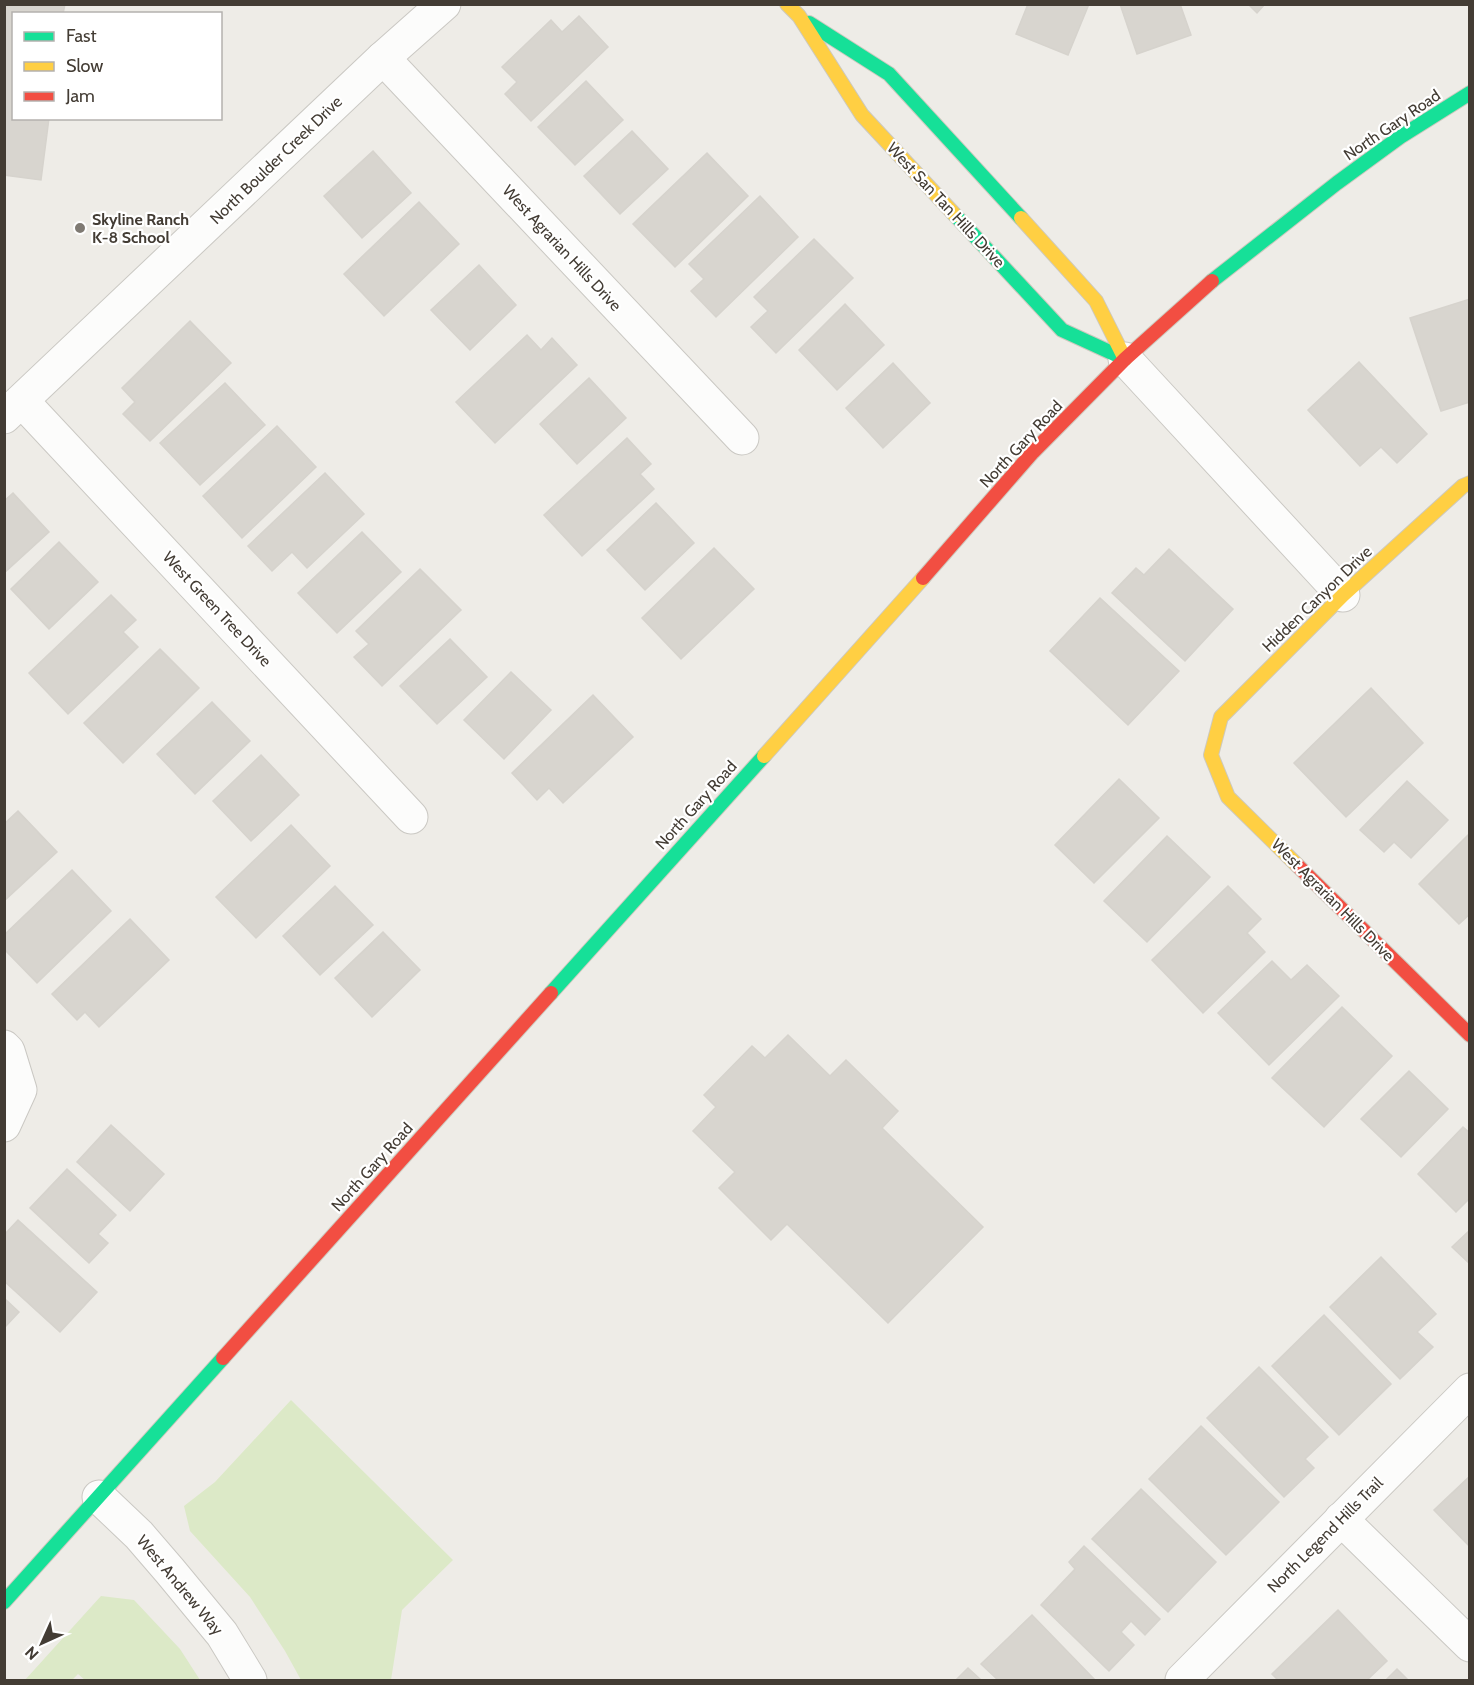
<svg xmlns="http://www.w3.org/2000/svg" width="1474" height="1685" font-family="Cabin,sans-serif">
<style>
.green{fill:#dce9c7}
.building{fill:#d8d5cf;stroke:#d6d3cd;stroke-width:1.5}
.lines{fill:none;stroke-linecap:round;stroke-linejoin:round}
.street-casing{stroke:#cac8c3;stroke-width:35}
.fast-casing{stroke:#cdc9be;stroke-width:16}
.slow-casing{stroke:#cdc9be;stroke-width:16}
.jam-casing{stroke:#cdc9be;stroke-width:16}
.street{stroke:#fcfcfb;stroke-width:33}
.fast{stroke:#16e098;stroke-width:14}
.slow{stroke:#ffcf43;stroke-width:14}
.jam{stroke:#f24e42;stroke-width:14}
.poi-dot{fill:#7f7a73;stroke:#fff;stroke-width:2}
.labels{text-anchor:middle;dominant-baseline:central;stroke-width:4.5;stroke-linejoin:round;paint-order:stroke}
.street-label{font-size:16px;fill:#433c34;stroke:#fff}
.poi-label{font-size:16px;font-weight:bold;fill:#433c34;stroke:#fff;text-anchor:start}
</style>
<rect width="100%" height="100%" fill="#eeece7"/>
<g class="green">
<polygon points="291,1400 453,1560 402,1610 391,1680 301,1680 285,1651 250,1597 190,1531 184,1506 215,1482"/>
<polygon points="101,1596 134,1600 180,1649 200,1680 85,1680 78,1674 72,1680 25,1680"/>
</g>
<g class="building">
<polygon points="4,4 65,4 63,14 14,14 14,118 49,118 41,180 4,175"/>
<polygon points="1028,4 1089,4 1068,55 1016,34"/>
<polygon points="1120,4 1180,4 1191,35 1137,54"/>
<polygon points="1248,4 1265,4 1257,13"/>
<polygon points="579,16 608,47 531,121 505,94 517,82 502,67 551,20 562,32"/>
<polygon points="586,81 623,120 575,165 538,127"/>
<polygon points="632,131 668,169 620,214 584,176"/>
<polygon points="373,151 411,193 362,238 324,196"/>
<polygon points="707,153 748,196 675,267 633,224"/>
<polygon points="760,196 798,237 716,317 691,291 704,279 689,264"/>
<polygon points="419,202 459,244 384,316 344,274"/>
<polygon points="814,239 853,278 776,353 751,327 768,311 754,297"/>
<polygon points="479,265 516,305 470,350 431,310"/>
<polygon points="1470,299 1470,402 1441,411 1410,318"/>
<polygon points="845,304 884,345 837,390 799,350"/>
<polygon points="190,321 231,363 150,441 123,414 135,402 122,388"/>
<polygon points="527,335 541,350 552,338 577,365 495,443 456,402"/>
<polygon points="1359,362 1427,434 1397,463 1381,447 1360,466 1308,410"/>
<polygon points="893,363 930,403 883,448 846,408"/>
<polygon points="589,378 626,418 577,464 540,424"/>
<polygon points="225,383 265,425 200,485 160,443"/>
<polygon points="277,426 316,467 242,538 203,496"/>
<polygon points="627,438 651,464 640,474 654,489 582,556 544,515"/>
<polygon points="325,473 364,514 307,568 292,552 272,571 248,546"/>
<polygon points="13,493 49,532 4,573 4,501"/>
<polygon points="656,503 694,543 645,590 607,550"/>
<polygon points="362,532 401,572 337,633 298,593"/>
<polygon points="59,542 98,582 49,629 11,589"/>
<polygon points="714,548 754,589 681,659 642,618"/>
<polygon points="1169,549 1233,609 1185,661 1112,593 1136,568 1144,575"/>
<polygon points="420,569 461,610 382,686 354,657 369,644 356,631"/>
<polygon points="111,595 136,620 123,632 138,647 68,714 29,673"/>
<polygon points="1100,598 1179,671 1128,725 1050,651"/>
<polygon points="450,639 487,677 437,724 400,686"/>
<polygon points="160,649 199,688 123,763 84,723"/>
<polygon points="511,672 551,710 504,759 464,720"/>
<polygon points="1371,688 1423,743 1346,817 1294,763"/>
<polygon points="593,695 633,737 563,803 549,788 537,800 512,773"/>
<polygon points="212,702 250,741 195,794 157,754"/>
<polygon points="261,755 299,795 251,841 213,801"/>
<polygon points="1119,779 1159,818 1094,883 1055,845"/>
<polygon points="1407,781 1448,820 1411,858 1394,842 1384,852 1360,830"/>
<polygon points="18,811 57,852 4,901 4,824"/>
<polygon points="291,825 330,866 256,938 216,897"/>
<polygon points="1470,833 1470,914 1459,924 1419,884"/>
<polygon points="1167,836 1210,877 1147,942 1104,901"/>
<polygon points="72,870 111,911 37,983 4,949 4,935"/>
<polygon points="335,886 373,925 320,975 283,936"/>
<polygon points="1228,886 1261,919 1247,933 1265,952 1203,1013 1152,960"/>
<polygon points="130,919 169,960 99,1027 85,1012 77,1020 52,994"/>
<polygon points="383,932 420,970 372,1017 335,978"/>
<polygon points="1272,961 1291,980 1307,965 1339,996 1269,1065 1218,1013"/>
<polygon points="1342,1007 1392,1056 1324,1127 1272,1078"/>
<polygon points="788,1035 830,1076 846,1060 898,1111 882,1128 983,1227 888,1323 787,1224 771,1240 719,1188 735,1172 693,1131 716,1107 704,1095 752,1046 765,1058"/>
<polygon points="1409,1071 1448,1109 1401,1157 1361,1119"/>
<polygon points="111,1125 164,1174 130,1211 77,1162"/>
<polygon points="1463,1127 1470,1133 1470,1198 1456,1212 1418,1174"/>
<polygon points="67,1169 116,1215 98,1234 108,1243 89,1263 30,1208"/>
<polygon points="18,1220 97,1292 60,1332 4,1281 4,1235"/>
<polygon points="1470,1230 1470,1264 1452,1247"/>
<polygon points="1381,1257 1436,1314 1417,1332 1433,1347 1400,1379 1330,1307"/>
<polygon points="4,1298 19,1312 4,1328"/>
<polygon points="1324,1315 1391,1384 1339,1435 1272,1366"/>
<polygon points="1259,1367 1328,1437 1305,1459 1314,1468 1284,1497 1207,1418"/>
<polygon points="1201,1426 1279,1502 1226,1555 1149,1479"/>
<polygon points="1470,1476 1470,1547 1434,1510"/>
<polygon points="1141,1489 1216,1562 1168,1612 1092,1539"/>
<polygon points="1084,1546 1160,1619 1145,1635 1131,1621 1121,1632 1134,1645 1109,1671 1041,1605 1075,1569 1069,1562"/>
<polygon points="1338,1610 1387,1661 1367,1680 1278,1680 1272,1674"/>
<polygon points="1032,1615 1095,1680 998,1680 981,1664"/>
<polygon points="968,1668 981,1680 956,1680"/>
<polygon points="1397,1669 1408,1680 1386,1680"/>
</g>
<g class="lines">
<defs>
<g id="street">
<polyline points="383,58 742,438"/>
<polyline points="1125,359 1343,595"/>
<polyline points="22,401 411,817"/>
<polyline points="4,417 383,58 444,4"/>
<polyline points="4,1047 8,1051 20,1090 4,1125"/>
<polyline points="99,1497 139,1535 170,1571 222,1634 250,1680"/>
<polyline points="1341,1519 1470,1645"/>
<polyline points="1182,1680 1470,1390"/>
</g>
<g id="fast">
<polyline points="809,23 889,74 1021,218"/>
<polyline points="955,215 1062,330 1125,359"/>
<polyline points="1212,281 1337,183 1400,137 1470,93"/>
<polyline points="551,993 764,756"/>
<polyline points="4,1602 223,1358"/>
</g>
<g id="slow">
<polyline points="787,4 799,16 862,115 955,215"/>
<polyline points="1021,218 1096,301 1125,359"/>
<polyline points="764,756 923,578"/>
<polyline points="1297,865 1228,797 1211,755 1221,717 1343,595 1463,486 1470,483"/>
</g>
<g id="jam">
<polyline points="923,578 1033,452 1125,359 1212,281"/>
<polyline points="1297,865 1470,1035"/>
<polyline points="223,1358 551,993"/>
</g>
</defs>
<use href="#street" class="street-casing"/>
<use href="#fast" class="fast-casing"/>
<use href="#slow" class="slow-casing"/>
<use href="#jam" class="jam-casing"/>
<use href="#street" class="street"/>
<use href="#fast" class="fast"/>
<use href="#slow" class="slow"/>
<use href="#jam" class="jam"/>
</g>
<circle class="poi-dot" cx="80" cy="228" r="6"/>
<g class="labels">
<g class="street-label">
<text transform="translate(1392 125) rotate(-34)">North Gary Road</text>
<text transform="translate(276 160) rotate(-44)">North Boulder Creek Drive</text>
<text transform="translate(946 205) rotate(47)">West San Tan Hills Drive</text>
<text transform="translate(562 248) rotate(47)">West Agrarian Hills Drive</text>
<text transform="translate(1021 444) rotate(-47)">North Gary Road</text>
<text transform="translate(1317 599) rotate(-44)">Hidden Canyon Drive</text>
<text transform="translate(217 609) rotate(47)">West Green Tree Drive</text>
<text transform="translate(696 805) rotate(-48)">North Gary Road</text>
<text transform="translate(1333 900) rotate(45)">West Agrarian Hills Drive</text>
<text transform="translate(372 1167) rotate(-48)">North Gary Road</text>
<text transform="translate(1325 1535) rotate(-45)">North Legend Hills Trail</text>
<text transform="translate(180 1585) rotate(50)">West Andrew Way</text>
</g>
<g class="poi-label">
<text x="92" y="219">Skyline Ranch<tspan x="92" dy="18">K-8 School</tspan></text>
</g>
</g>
<rect width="1474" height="1685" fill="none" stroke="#433c34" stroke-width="12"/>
<rect x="12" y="12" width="210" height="108" fill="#ffffff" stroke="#b4b1ae" stroke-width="1.5"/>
<rect x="24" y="32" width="30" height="9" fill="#16e098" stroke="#b4b1ae" stroke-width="1.5"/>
<text x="66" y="42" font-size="18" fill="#433c34">Fast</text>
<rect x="24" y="62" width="30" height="9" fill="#ffcf43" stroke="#b4b1ae" stroke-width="1.5"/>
<text x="66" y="72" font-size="18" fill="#433c34">Slow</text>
<rect x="24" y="92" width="30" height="9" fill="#f24e42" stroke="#b4b1ae" stroke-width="1.5"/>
<text x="66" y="102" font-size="18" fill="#433c34">Jam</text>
<g transform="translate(42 1643) rotate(225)" stroke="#ffffff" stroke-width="4.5" paint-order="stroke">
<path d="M0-4.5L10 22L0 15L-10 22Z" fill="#433c34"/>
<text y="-9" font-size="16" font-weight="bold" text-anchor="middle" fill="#433c34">N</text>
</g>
</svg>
